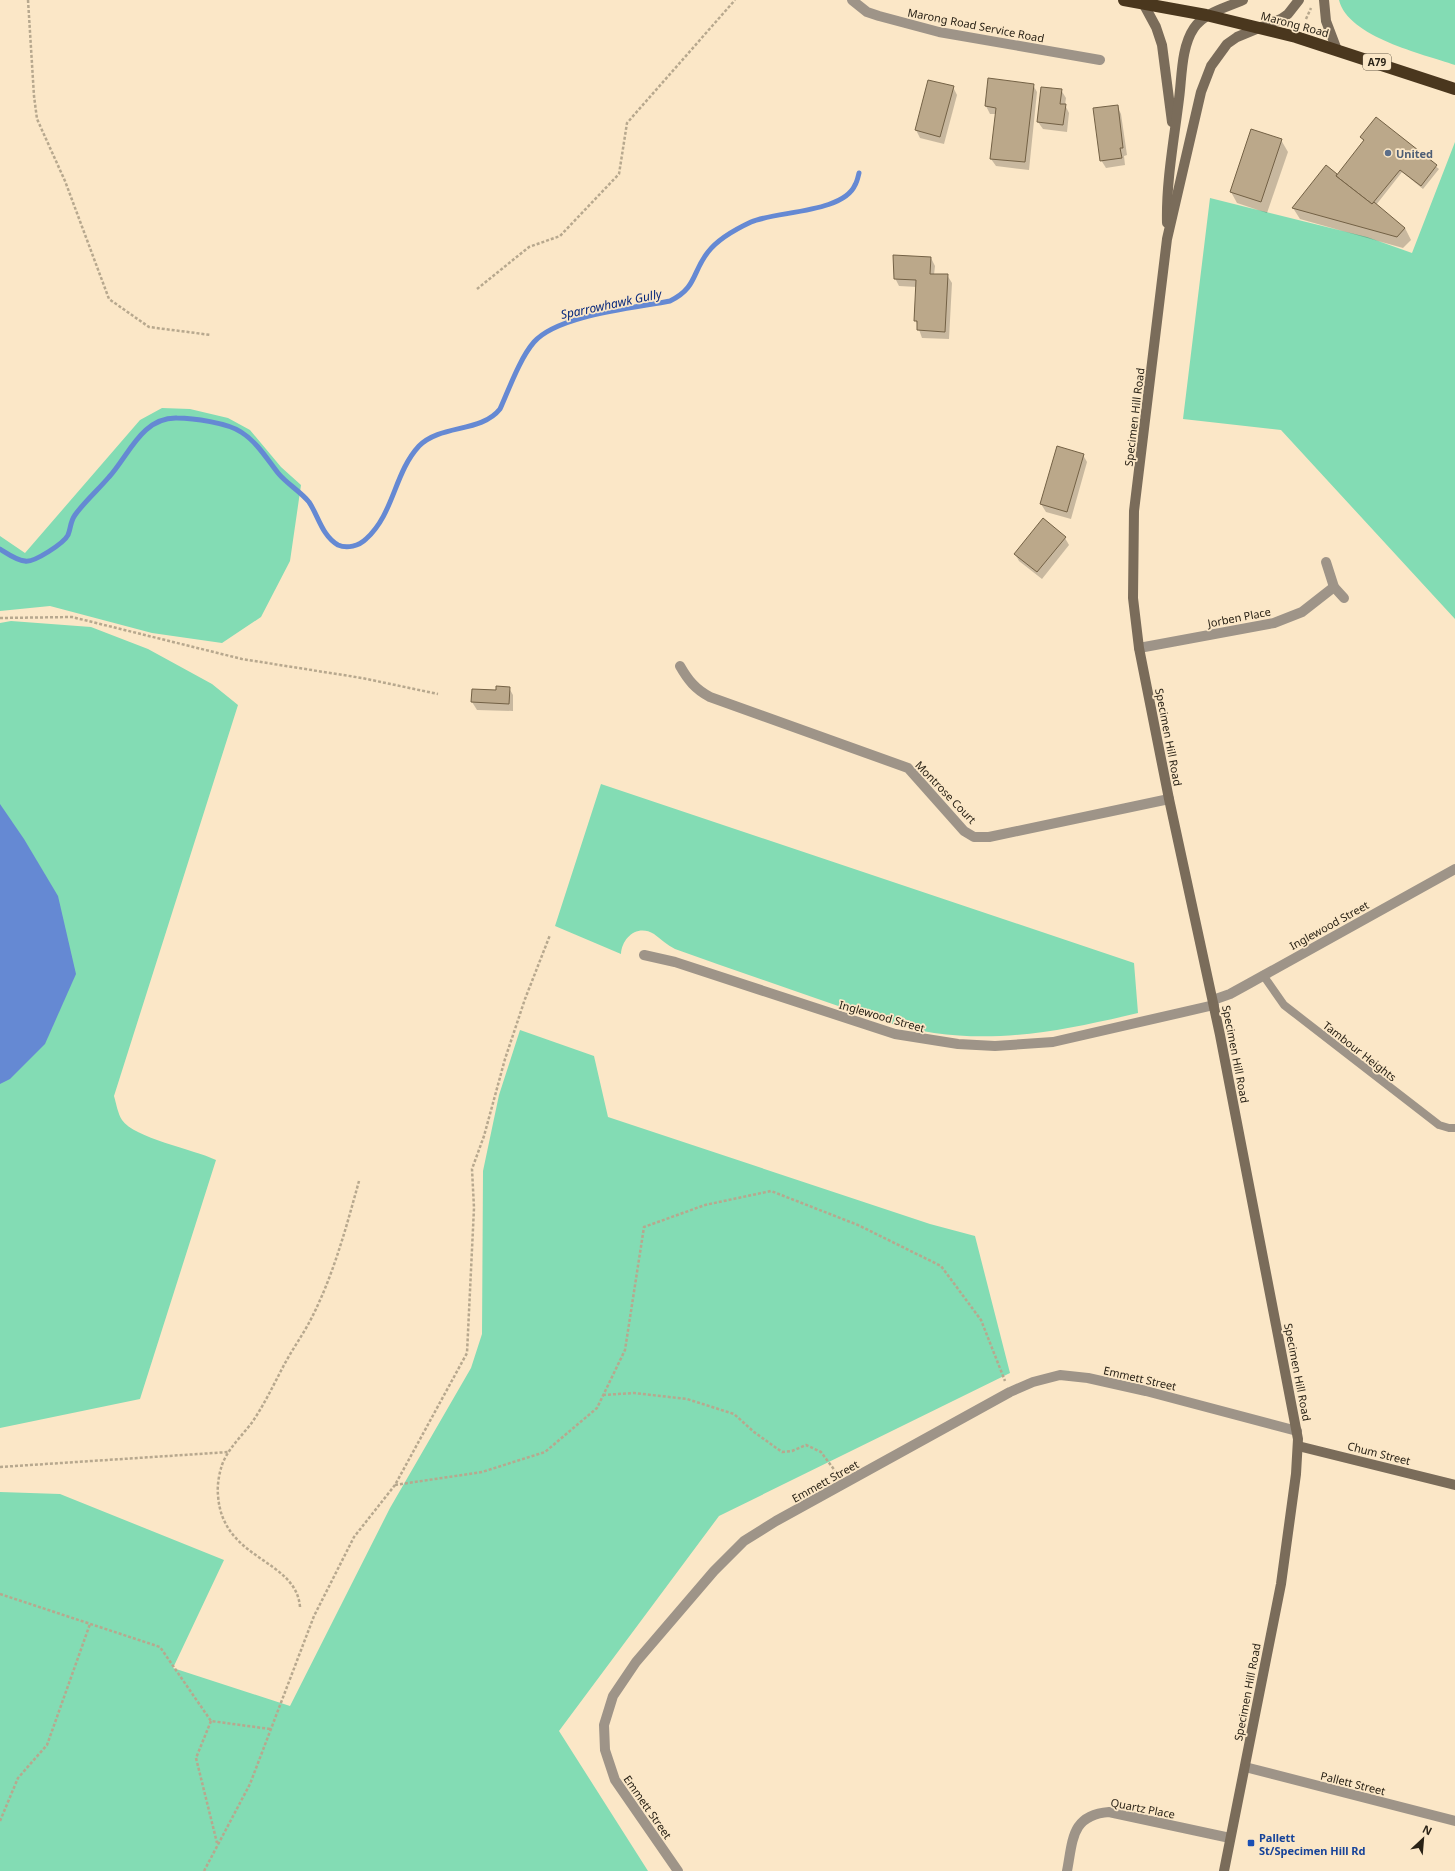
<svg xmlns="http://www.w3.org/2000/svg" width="1455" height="1871" font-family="'Noto Sans',sans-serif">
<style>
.green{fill:#83dcb4}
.water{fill:#6589d3}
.shadow{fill:#0003}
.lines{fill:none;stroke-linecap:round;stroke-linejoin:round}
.stream{stroke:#6589d3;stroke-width:5}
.building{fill:#bba88a;stroke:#736145}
.path{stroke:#b7a88e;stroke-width:2.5;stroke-dasharray:3 2;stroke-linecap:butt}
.lane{stroke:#9e9488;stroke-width:8}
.street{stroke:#9e9488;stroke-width:10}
.secondary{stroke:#7a6c5a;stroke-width:10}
.highway{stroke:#4a371e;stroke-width:12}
.service-dot{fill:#5c6f8a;stroke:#fbe7c7;stroke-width:1.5}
.transit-dot{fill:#1a4fb4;stroke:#fbe7c7;stroke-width:1.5}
.labels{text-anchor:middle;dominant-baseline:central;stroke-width:3.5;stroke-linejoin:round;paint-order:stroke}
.shield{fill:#fbe7c7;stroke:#685d4b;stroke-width:1}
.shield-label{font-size:10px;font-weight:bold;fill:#292216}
.street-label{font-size:11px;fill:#292216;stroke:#fbe7c7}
.service-label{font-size:11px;font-weight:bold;fill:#4e5e75;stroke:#fbe7c7;text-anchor:start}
.transit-label{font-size:11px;font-weight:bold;fill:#164399;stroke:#fbe7c7;text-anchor:start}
.water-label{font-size:12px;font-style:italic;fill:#06277c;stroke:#fbe7c7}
</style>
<rect width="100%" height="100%" fill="#fbe7c7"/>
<g class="green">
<path d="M1339 0H1455V65C1423 54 1348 37 1339 0Z"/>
<polygon points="1455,142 1455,619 1281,430 1183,419 1210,198 1367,237 1412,253"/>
<polygon points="162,408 190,409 228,418 250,430 281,467 301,485 290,561 261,617 222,643 152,633 50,606 0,611 0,536 25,553 140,420"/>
<path d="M11 621 91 627 148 649 212 684 238 705 114 1096C116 1103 118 1114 122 1120 134 1138 193 1149 216 1160L140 1399 0 1428V623Z"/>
<path d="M601 784 1134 963 1138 1013C1070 1029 1005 1043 934 1033 894 1027 856 1012 818 999 770 982 722 966 675 949 667 945 661 939 654 934 638 924 622 937 621 954L555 926Z"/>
<polygon points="520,1030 594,1056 608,1117 930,1224 975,1236 1010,1373 719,1516 559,1731 648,1871 0,1871 0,1492 60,1494 224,1560 173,1668 290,1706 390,1508 471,1368 482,1334 483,1171 499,1095"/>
</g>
<polygon class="water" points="0,804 24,839 58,896 76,974 45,1044 10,1079 0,1084"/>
<g class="shadow">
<polygon points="989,80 1033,85 1037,92 1029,170 996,166 991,159 996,114 990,114 986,106"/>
<polygon points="929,81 953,87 957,95 944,144 920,138 916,130"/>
<polygon points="1061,90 1066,98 1065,105 1069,113 1067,132 1043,129 1038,122"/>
<polygon points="1117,106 1121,114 1127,155 1124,156 1125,165 1106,168 1101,160"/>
<polygon points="1376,118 1439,169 1423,189 1402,172 1376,205 1405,228 1411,240 1403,248 1300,219 1293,208 1337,176 1364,142 1361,137"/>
<polygon points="1281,140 1288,152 1267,213 1237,203 1231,192"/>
<polygon points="931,258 935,266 934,275 947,275 952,283 949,339 922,338 916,321 917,287 899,286 895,278"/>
<polygon points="1083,455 1087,462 1071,519 1046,512 1041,504"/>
<polygon points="1065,538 1069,545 1042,579 1019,561 1015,554"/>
<polygon points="509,688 513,695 513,711 477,710 472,702 473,690 497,691"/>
</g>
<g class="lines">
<path class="stream" d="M0 549C8 554 16 560 25 561 34 563 64 543 68 535 71 528 70 522 75 515 85 501 98 490 109 477 129 455 142 417 177 418 193 418 228 423 241 432 257 442 267 459 278 473 287 484 300 491 309 502 318 515 322 536 338 545 347 549 359 546 366 539 394 514 394 473 419 446 441 424 481 433 500 409 509 389 520 358 534 342 558 315 634 308 670 301 697 288 692 272 708 252 718 239 736 229 751 222 776 211 843 213 855 185 857 182 858 177 859 173"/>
</g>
<g class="building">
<polygon points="988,78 1034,84 1025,162 990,159 996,108 985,106"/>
<polygon points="928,80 954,86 940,137 915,130"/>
<polygon points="1041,87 1062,89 1060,104 1066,104 1063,125 1037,122"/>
<polygon points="1118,105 1123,148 1120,148 1122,158 1100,161 1093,108"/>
<polygon points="1376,117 1437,165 1421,186 1400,170 1372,204 1336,176 1364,140 1360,137"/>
<polygon points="1251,129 1282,139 1261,202 1230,192"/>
<polygon points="1326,165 1337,174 1336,176 1372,204 1374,202 1405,228 1397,237 1292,208"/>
<polygon points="893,255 931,257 930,274 948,274 945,332 917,330 917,321 914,321 916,280 894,279"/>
<polygon points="1057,446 1084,454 1067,512 1040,504"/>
<polygon points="1043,518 1066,537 1037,572 1014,554"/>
<polygon points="496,686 510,687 509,704 471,702 472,689 496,690"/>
</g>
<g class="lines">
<g class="path">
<polyline points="28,0 34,96 37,119 65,181 109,299 149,327 211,335"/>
<polyline points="1306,19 1311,8"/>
<polyline points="477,289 529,247 560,236 619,174 627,123 735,0"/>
<polyline points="0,618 72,617 242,659 362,678 438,694"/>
<polyline points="603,1395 634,1393 687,1399 734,1414 754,1432 782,1452 792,1451 806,1445 821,1452 836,1472"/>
<polyline points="0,1467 229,1452"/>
<polyline points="395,1485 482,1472 545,1452 597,1408 625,1350 644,1227 705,1205 771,1191 858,1225 941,1266 981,1320 1005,1381"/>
<polyline points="0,1594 160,1647 211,1721 270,1729"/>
<path d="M300 1607C296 1558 222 1561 218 1495 217 1486 219 1474 222 1465 228 1448 243 1435 253 1421 265 1403 274 1384 284 1365 292 1350 302 1336 310 1321 333 1277 346 1228 359 1181"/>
<polyline points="211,1721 196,1758 217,1843"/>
<polyline points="0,1821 18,1778 47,1745 90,1624"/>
<polyline points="204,1871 250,1784 314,1616 354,1537 395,1485 467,1353 474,1208 472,1169 484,1136 505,1059 525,999 550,935"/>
</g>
<polyline class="lane" points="1263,975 1284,1005 1293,1012 1439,1125 1449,1128 1455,1128"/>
<g class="street">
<polyline points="852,0 867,12 879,16 939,32 1100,60"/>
<polyline points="1326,562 1334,587 1344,598"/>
<polyline points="1139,648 1274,623 1302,612 1334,587"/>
<path d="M680 666C688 680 695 689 710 697L908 768 964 831 974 837H989L1169 799"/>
<polyline points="644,955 675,962 895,1034 958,1044 995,1046 1053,1042 1214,1005"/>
<polyline points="1213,1000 1230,994 1250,983 1455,869"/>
<polyline points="1245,1767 1455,1821"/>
<polyline points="678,1871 615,1780 605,1750 604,1725 613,1696 636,1662 714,1571 744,1541 776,1521 1010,1392 1033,1382 1060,1375 1088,1378 1146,1391 1297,1431"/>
<path d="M1067 1871C1073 1840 1071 1815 1109 1812L1230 1838"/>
</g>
<g class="secondary">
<polyline points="1324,0 1326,21 1337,50"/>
<polyline points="1143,3 1156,27 1162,45 1172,122"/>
<path d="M1167 223C1166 182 1174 140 1179 99 1182 77 1181 47 1194 28 1205 12 1226 8 1243 0"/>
<polyline points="1298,1446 1455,1485"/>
<polyline points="1224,1871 1281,1584 1296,1474 1298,1439 1220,1035 1169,799 1139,648 1133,598 1134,511 1167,239 1201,92 1211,66 1227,44 1237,37 1281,19 1288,14 1299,0"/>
</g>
<polyline class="highway" points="1124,0 1206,15 1296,37 1455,89"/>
</g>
<circle class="service-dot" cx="1388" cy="153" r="4"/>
<rect class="transit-dot" x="1247" y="1839" width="8" height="8" rx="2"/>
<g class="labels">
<rect class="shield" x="1363" y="54" width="28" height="16" rx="3"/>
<g class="shield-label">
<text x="1377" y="62">A79</text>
</g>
<g class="street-label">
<text transform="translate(1295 24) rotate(15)">Marong Road</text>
<text transform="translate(976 25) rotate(11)">Marong Road Service Road</text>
<text transform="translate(1134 417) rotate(-83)">Specimen Hill Road</text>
<text transform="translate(1239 617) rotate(-11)">Jorben Place</text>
<text transform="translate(1169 737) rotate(79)">Specimen Hill Road</text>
<text transform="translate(946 792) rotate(46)">Montrose Court</text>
<text transform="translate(1329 925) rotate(-29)">Inglewood Street</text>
<text transform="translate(882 1016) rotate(16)">Inglewood Street</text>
<text transform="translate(1360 1051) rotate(38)">Tambour Heights</text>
<text transform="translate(1236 1054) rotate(79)">Specimen Hill Road</text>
<text transform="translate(1298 1372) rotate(79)">Specimen Hill Road</text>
<text transform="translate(1140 1378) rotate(13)">Emmett Street</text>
<text transform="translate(1379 1453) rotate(14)">Chum Street</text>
<text transform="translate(825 1481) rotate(-29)">Emmett Street</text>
<text transform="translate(1247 1692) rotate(-79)">Specimen Hill Road</text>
<text transform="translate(1353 1783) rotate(14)">Pallett Street</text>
<text transform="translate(648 1807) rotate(55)">Emmett Street</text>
<text transform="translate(1143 1808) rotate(11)">Quartz Place</text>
</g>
<g class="service-label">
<text x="1396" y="153">United</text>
</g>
<g class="transit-label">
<text x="1259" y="1837">Pallett<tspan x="1259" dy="13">St/Specimen Hill Rd</tspan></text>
</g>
<g class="water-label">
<text transform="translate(611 304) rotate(-12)">Sparrowhawk Gully</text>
</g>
</g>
<g transform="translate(1423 1839) rotate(26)" stroke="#fbe7c7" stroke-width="3" paint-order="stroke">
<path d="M0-3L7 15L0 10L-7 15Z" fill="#292216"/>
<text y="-6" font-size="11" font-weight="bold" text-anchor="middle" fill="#292216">N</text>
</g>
</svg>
